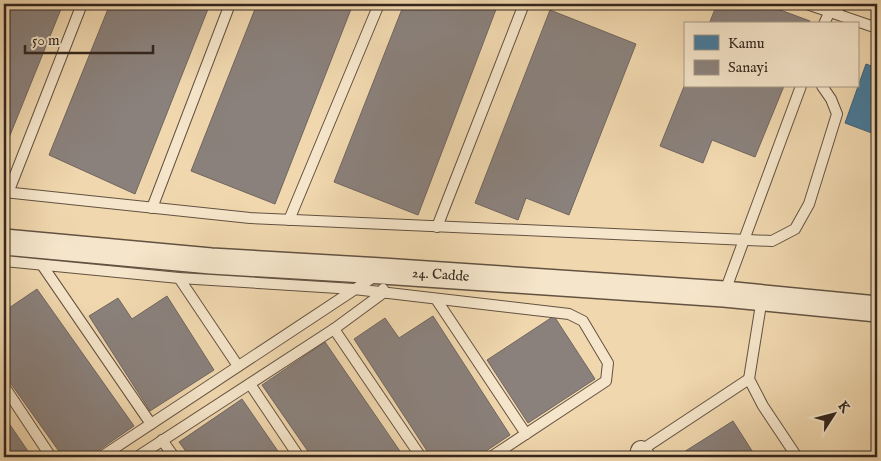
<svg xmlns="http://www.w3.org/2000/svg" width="881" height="461" font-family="'IM FELL English',serif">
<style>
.public{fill:#457b9d;stroke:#406277}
.industry{fill:#8a817c;stroke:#706660}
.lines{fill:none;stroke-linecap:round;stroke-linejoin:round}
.service-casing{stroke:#635241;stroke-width:12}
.minor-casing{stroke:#635241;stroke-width:22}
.tertiary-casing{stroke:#635241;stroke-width:28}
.service{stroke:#f5e5ca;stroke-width:10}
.minor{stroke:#f5e5ca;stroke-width:20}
.tertiary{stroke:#f5e5ca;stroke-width:25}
.labels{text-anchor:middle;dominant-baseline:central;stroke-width:5;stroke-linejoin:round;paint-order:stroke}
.street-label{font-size:14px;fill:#34261d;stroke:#f5e5ca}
</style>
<rect width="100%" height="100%" fill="#f0d7ae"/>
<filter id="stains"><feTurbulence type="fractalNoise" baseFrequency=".004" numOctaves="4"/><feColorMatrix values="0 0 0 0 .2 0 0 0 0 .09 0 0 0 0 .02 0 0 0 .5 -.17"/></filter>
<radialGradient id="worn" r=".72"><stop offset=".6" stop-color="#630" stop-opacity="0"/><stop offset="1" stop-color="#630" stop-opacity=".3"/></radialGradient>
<polygon class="public" points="866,64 877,68 877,135 845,123"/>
<g class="industry">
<polygon points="4,4 63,4 4,150"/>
<polygon points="110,4 210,4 135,194 49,155"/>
<polygon points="257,4 353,4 275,204 191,171"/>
<polygon points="404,4 498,4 418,215 334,182"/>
<polygon points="717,4 764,4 810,21 809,24 709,24"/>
<polygon points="550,10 636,44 569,215 526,198 518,220 475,203"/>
<polygon points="685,84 685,86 784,86 755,157 712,140 703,163 660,146"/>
<polygon points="37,289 134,426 89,457 63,457 4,374 4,307 6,310"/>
<polygon points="167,296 214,370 150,411 89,316 118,298 132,319"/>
<polygon points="433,316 510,435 477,457 431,457 354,339 385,318 399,338"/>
<polygon points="554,316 595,379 528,423 487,360"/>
<polygon points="325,342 404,457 312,457 262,385"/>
<polygon points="242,399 282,457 190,457 179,442"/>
<polygon points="4,416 32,457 4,457"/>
<polygon points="733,421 756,457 676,457"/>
</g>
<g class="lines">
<defs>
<g id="service">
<polyline points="807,4 877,28"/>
<polyline points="829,13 844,4"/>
<polyline points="824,24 829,13 826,4"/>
<polyline points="4,192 250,218 772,241 795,229 809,204 837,114 831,99 822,86"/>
<polyline points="8,193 82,4"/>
<polyline points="152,208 230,4"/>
<polyline points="289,220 379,4"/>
<polyline points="437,227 524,4"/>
<polyline points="4,261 179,278 354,289 569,314 583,321 608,363 606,381 491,457"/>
<polyline points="42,265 151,424"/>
<polyline points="179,278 238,366"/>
<polyline points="724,294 801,86"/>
<polyline points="762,298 749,379 763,406 797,457"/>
<polyline points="436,299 526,434"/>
<polyline points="334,329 421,457"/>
<polyline points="250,384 299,457"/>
<polyline points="4,386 51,457"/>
<polyline points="162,440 174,457"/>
<polyline points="101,457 375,276"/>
<polyline points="137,457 334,329 383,293 383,289"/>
<polyline points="631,457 749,379"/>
</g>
<polyline id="minor" points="641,451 645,457"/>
<g id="tertiary">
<path id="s1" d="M4 242 211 261 382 271 724 294 877 309"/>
</g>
</defs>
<use href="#service" class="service-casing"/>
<use href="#minor" class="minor-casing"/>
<use href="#tertiary" class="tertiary-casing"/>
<use href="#service" class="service"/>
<use href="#minor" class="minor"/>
<use href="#tertiary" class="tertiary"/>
</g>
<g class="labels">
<g class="street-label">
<text stroke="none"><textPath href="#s1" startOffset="438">24. Cadde</textPath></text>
</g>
</g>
<rect width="881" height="461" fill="none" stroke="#f0d7ae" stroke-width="20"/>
<rect x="5" y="5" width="871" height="451" fill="none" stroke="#34261d" stroke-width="2.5"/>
<rect x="10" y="10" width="861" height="441" fill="none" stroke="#34261d"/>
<rect x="684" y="22" width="175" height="65" fill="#f5e5ca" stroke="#a89985"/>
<rect x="694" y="35" width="25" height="15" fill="#457b9d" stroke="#a89985"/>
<text x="728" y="48" font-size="15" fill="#34261d">Kamu</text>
<rect x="694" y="60" width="25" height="15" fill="#8a817c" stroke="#a89985"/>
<text x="728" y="72" font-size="15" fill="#34261d">Sanayi</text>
<g transform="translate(834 414) rotate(54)" stroke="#f5e5ca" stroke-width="4" paint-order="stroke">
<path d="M0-4L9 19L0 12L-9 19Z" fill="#34261d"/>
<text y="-8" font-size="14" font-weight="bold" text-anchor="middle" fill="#34261d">K</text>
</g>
<path d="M25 45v8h128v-8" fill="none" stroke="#34261d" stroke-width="2.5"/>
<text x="32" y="45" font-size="15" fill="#34261d" stroke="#f5e5ca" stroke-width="4" paint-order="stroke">50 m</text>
<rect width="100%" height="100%" filter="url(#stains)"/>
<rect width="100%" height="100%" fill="url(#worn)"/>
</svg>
